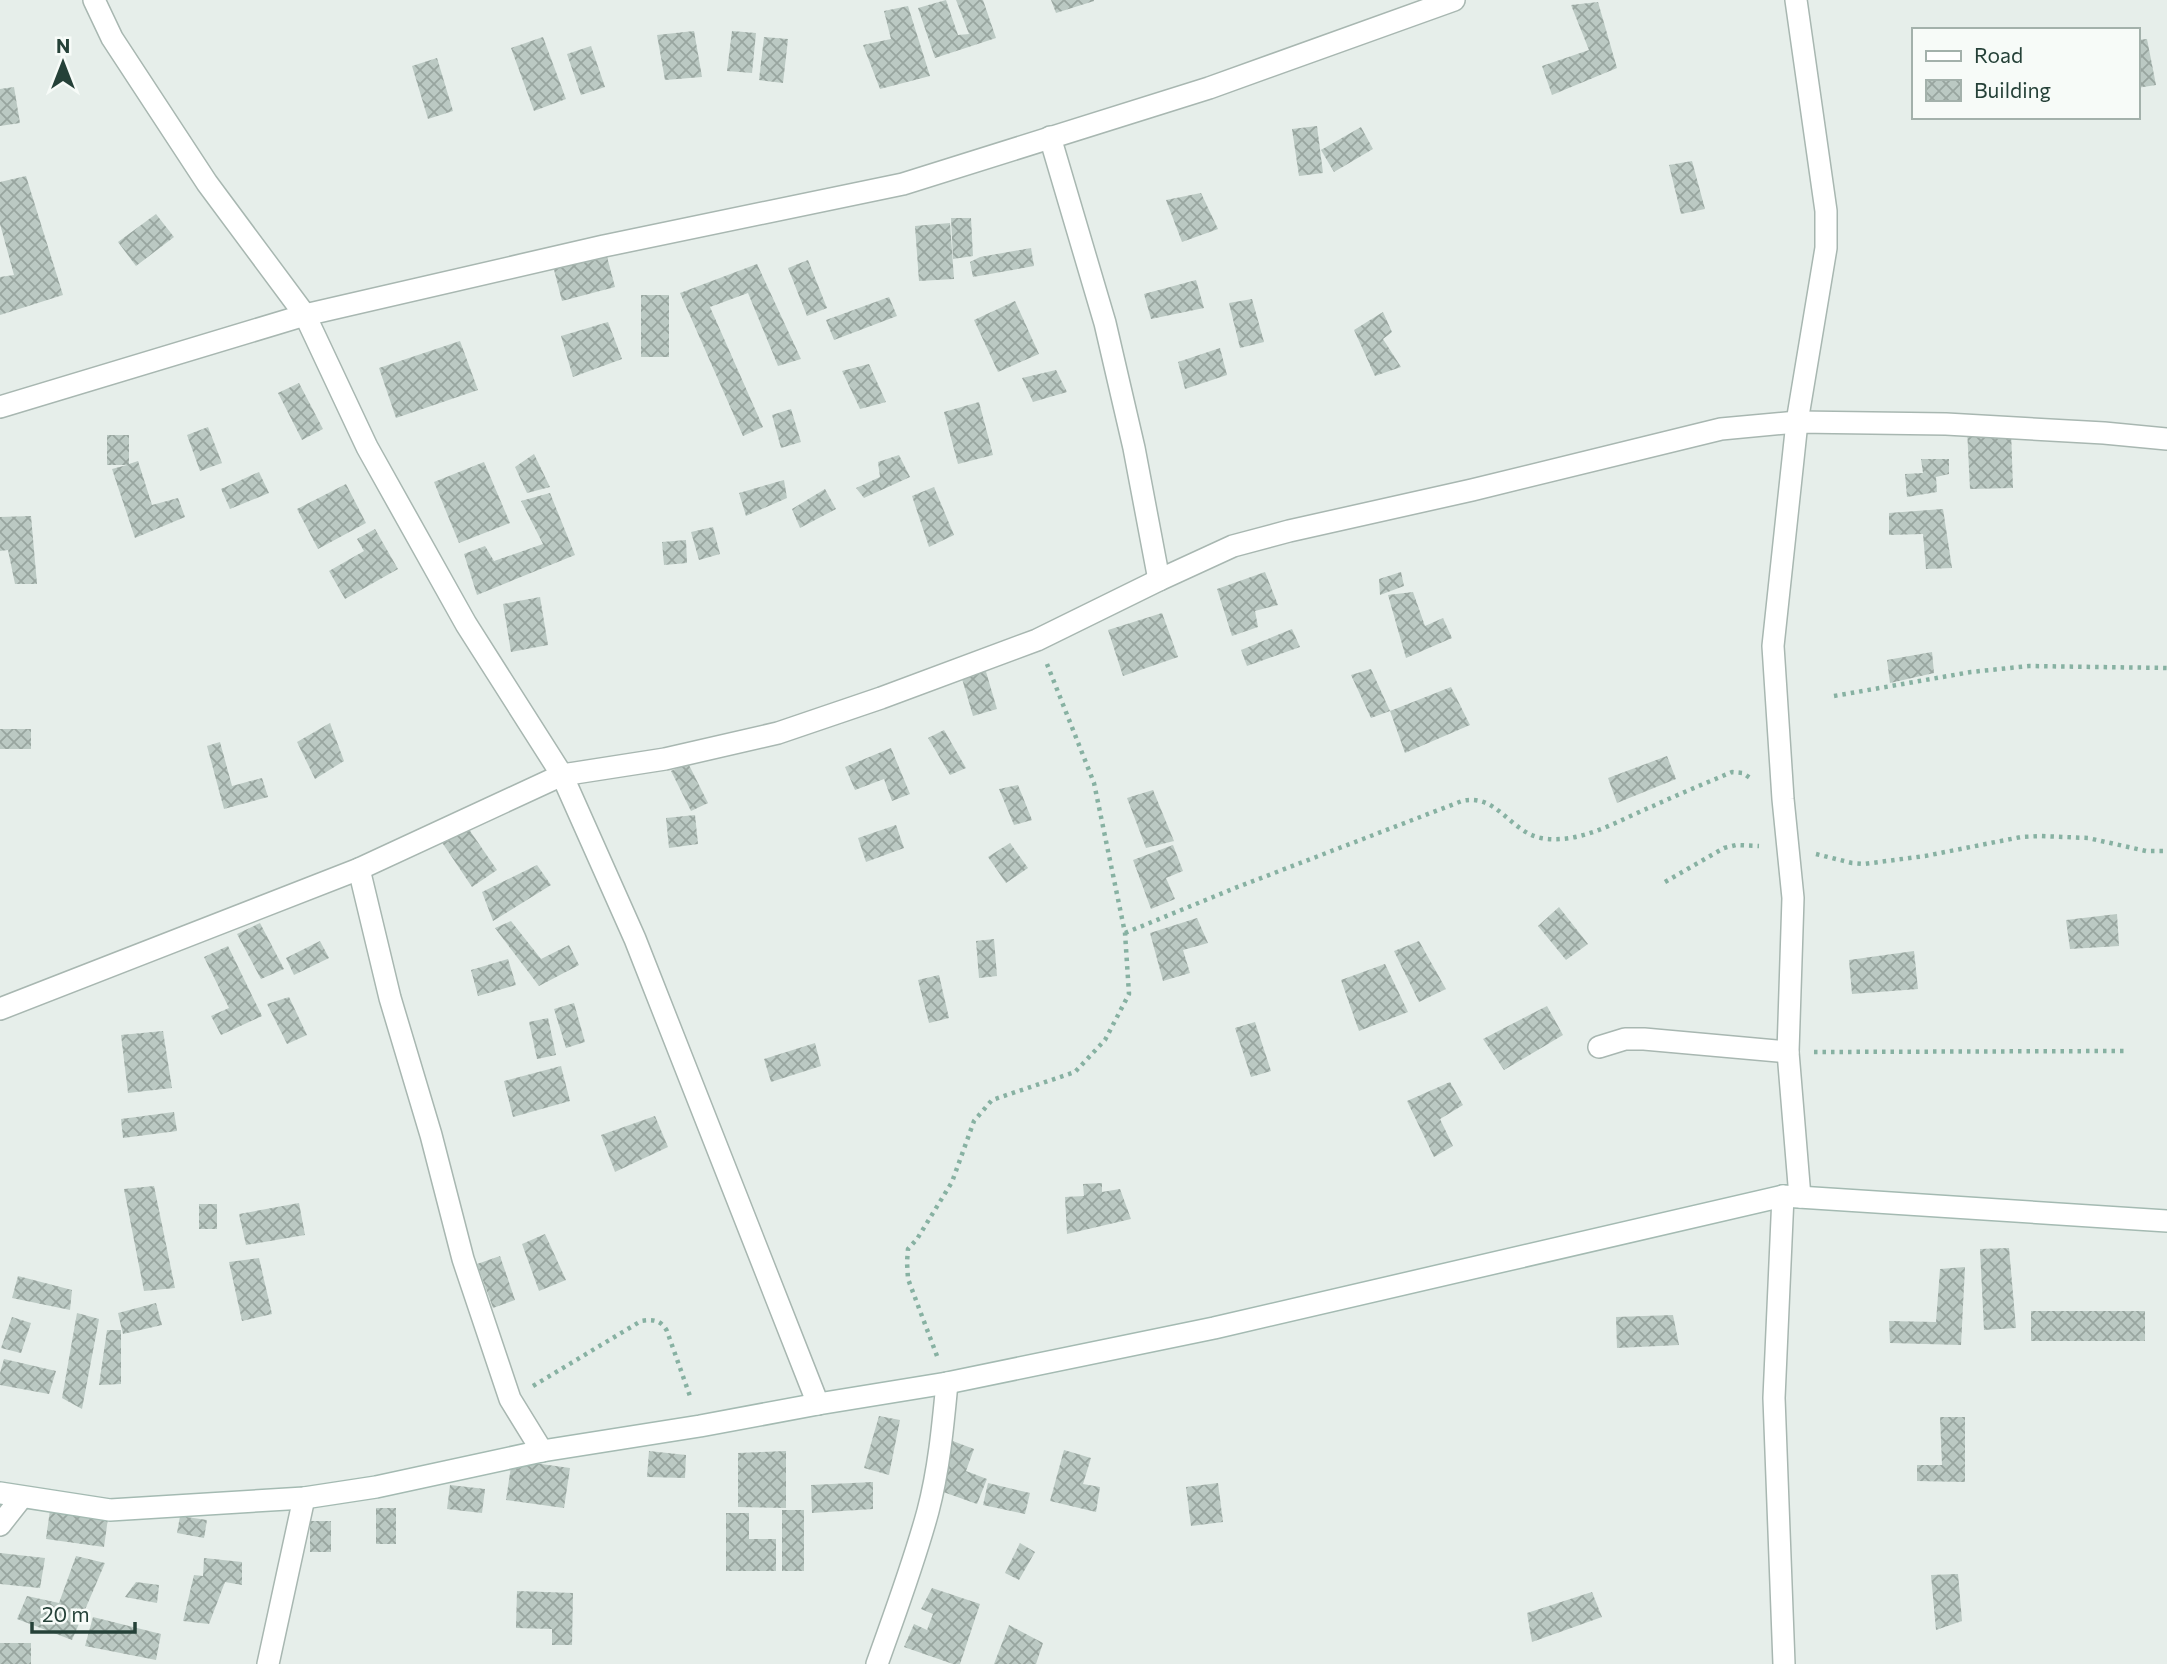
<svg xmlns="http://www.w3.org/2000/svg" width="2167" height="1664" font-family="Commissioner,sans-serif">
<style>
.building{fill:url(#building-cross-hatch)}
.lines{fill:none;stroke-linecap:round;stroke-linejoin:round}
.street-casing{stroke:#a8b7b1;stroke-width:24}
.secondary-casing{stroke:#a4bab2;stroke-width:24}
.path{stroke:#87b1a2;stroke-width:4.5;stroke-dasharray:3.5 5;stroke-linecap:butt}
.street{stroke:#fff;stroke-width:21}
.secondary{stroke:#fff;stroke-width:21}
</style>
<defs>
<pattern id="building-cross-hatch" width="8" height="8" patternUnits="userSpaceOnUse" patternTransform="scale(1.75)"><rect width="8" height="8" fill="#bbc9c3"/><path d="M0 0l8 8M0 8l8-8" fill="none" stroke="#98a59f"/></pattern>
</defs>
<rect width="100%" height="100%" fill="#e6eeea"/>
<g class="building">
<polygon points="946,0 958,35 969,34 956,0 983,0 996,38 935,58 918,8"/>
<polygon points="1051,0 1094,0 1094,1 1056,13"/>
<polygon points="1598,2 1617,68 1552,95 1542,66 1589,50 1571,5"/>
<polygon points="908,6 930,76 880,89 863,45 891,39 884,11"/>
<polygon points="694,31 702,77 665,80 657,35"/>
<polygon points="732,31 756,33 752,73 727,71"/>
<polygon points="543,37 566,99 534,111 511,48"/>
<polygon points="764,37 788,39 783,83 759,80"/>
<polygon points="2147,39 2156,85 2137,88 2137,40"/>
<polygon points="591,46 605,87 581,95 567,54"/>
<polygon points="437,58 453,111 428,119 412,66"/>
<polygon points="14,87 20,123 0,126 0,89"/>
<polygon points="1317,126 1323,173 1299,176 1292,129"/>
<polygon points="1361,127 1373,149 1334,172 1321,150"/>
<polygon points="1692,161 1705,209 1681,214 1669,165"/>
<polygon points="26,176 63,295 0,315 0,277 14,275 0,224 0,182"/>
<polygon points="1201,193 1218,229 1182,242 1166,200"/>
<polygon points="156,214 174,237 136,266 118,242"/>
<polygon points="951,218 971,218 973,256 953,259"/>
<polygon points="950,223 954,279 919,281 915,226"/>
<polygon points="1031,248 1034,266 973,277 970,262 980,257"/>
<polygon points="605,249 615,287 562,301 552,262"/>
<polygon points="808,260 827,308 807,316 788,268"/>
<polygon points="757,264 801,359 778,366 748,293 710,307 763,427 743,436 680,293"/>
<polygon points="1196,280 1204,308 1151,319 1144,294"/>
<rect x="641" y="295" width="28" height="62"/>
<polygon points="889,297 897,316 834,340 826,320"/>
<polygon points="1252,299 1264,342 1240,348 1229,303"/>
<polygon points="1015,301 1039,354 998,372 974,320"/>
<polygon points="1383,312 1392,332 1383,339 1401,367 1375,376 1354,330"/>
<polygon points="608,322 622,359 573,377 561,336"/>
<polygon points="460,341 478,390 396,418 379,368"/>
<polygon points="1220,348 1227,375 1185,389 1178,362"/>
<polygon points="869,364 886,402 860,409 842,371"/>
<polygon points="1056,370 1067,392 1033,402 1022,378"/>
<polygon points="299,383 323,429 302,440 278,393"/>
<polygon points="979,402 993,455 958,464 944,412"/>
<polygon points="791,409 801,442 781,448 772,415"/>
<polygon points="208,427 222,463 200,471 187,435"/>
<polygon points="1967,429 2011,430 2013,488 1970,489"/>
<polygon points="107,435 129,435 129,464 138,461 152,505 178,498 185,517 135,538 112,469 127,465 107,465"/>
<polygon points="534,454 550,487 527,493 515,467"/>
<polygon points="899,455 910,477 864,498 856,488 880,477 878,462"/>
<polygon points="1921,459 1949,459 1949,474 1936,477 1937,492 1907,497 1905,474 1923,473"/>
<polygon points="484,462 510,523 459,543 434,482"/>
<polygon points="259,472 269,493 230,509 221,489"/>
<polygon points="784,480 787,498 746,516 739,493"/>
<polygon points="346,484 366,523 318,549 297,509"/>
<polygon points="934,487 954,535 929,547 912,496"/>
<polygon points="825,489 836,509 800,528 792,509"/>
<polygon points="550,493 575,555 477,595 464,554 485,546 494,561 543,544 521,501"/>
<polygon points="1943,509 1952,568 1926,569 1923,534 1889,535 1889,513"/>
<polygon points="31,516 37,584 15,584 8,550 0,551 0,517"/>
<polygon points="713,527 720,554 699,560 691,532"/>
<polygon points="375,529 398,569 345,599 329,571 364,551 357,539"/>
<polygon points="686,540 687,563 664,565 662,542"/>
<polygon points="1265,572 1278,605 1255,611 1258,627 1232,636 1217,589"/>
<polygon points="1401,572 1404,586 1380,595 1379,579"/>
<polygon points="1413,592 1425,626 1443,618 1452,638 1406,658 1388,595"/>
<polygon points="540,597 548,645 511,652 503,604"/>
<polygon points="1162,613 1178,657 1123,676 1108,630"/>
<polygon points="1292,629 1300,647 1247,666 1241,650"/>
<polygon points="1932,652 1934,673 1890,683 1887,660"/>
<polygon points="984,665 997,709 973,716 960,672"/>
<polygon points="1371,669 1390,711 1371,718 1351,675"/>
<polygon points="1451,687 1470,725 1405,753 1390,711"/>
<polygon points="330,723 344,761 315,779 297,742"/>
<rect x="0" y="729" width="31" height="20"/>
<polygon points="944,730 966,768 950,775 928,738"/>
<polygon points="220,742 232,786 262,778 268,797 224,809 207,746"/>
<polygon points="891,748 910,794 892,801 884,779 855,790 845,767"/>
<polygon points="1667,756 1676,779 1617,803 1608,778"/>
<polygon points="688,763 708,803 691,811 671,771"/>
<polygon points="1018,785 1032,820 1014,825 999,789"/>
<polygon points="1153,790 1174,841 1146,848 1127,798"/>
<polygon points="695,815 698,844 669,848 666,818"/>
<polygon points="896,825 904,848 866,862 858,838"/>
<polygon points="468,828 497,870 472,887 441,841"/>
<polygon points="1010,843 1028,868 1006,883 988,857"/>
<polygon points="1173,845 1183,871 1166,878 1175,899 1151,909 1133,860"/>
<polygon points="537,865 551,885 493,921 482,892"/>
<polygon points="1559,907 1588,944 1566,960 1538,926"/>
<polygon points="2117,914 2119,946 2070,949 2066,920"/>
<polygon points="1197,918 1208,943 1183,950 1190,973 1163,981 1150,933"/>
<polygon points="511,921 541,959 569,945 579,965 539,986 495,928"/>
<polygon points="260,923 284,969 261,979 237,934"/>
<polygon points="994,939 997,976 979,978 976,941"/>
<polygon points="320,941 329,958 294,975 286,958"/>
<polygon points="1419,941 1446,989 1419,1002 1394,951"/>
<polygon points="228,946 262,1016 221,1035 211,1016 229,1008 204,957"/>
<polygon points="1914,951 1918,989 1852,994 1849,960"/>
<polygon points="508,959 516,985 478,996 471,970"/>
<polygon points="1385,964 1408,1012 1359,1031 1341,980"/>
<polygon points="939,975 949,1018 929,1023 918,980"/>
<polygon points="289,997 307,1035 287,1044 267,1004"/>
<polygon points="574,1003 585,1042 566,1048 554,1009"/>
<polygon points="1547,1006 1563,1035 1504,1070 1483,1039"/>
<polygon points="548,1018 556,1055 537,1059 529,1022"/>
<polygon points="1255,1022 1271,1071 1251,1077 1235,1028"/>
<polygon points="163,1031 172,1088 128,1093 121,1035"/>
<polygon points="815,1043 821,1066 771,1082 764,1059"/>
<polygon points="561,1066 570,1101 513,1117 504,1081"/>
<polygon points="1450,1082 1463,1105 1440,1119 1453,1146 1434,1157 1407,1101"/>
<polygon points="174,1112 177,1131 123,1138 121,1119"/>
<polygon points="655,1116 668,1147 615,1172 601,1135"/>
<polygon points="1102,1183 1102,1192 1120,1189 1131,1219 1067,1234 1065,1197 1084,1196 1083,1184"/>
<polygon points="154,1186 175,1288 144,1291 124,1189"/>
<polygon points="299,1203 305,1235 246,1245 239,1214"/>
<rect x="199" y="1204" width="18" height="25"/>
<polygon points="545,1234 566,1280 539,1291 522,1244"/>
<polygon points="2009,1248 2016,1328 1984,1330 1980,1249"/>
<polygon points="500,1256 515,1300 493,1308 477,1264"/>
<polygon points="259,1258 272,1314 242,1321 229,1262"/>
<polygon points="1965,1267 1961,1345 1890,1343 1889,1321 1936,1322 1940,1269"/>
<polygon points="18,1276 72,1290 70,1310 12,1298"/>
<polygon points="156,1303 162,1325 123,1334 118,1313"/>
<rect x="2031" y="1311" width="114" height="30"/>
<polygon points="77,1313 99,1319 82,1409 62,1398"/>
<polygon points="1673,1315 1679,1345 1617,1348 1616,1317"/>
<polygon points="12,1317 31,1323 21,1353 1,1348"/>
<polygon points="107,1330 121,1330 121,1384 99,1385"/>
<polygon points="4,1359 56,1371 49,1394 0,1385 0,1373"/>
<polygon points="879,1416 900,1420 889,1475 864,1468"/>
<polygon points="1940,1417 1965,1417 1965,1482 1917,1481 1917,1465 1942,1465"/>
<polygon points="950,1440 974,1449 966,1471 987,1479 977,1504 932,1488"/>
<polygon points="1064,1450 1091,1458 1083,1484 1100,1487 1096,1512 1050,1501"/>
<polygon points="649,1451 686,1455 685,1478 647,1477"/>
<polygon points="786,1451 786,1508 738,1507 738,1453"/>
<polygon points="512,1460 570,1468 564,1508 506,1500"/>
<polygon points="873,1482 873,1509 812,1513 811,1485"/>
<polygon points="988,1483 1030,1493 1025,1514 983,1505"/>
<polygon points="1218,1483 1223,1522 1191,1526 1186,1487"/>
<polygon points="450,1485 485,1489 482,1513 447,1509"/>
<rect x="376" y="1508" width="20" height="36"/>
<polygon points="50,1510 108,1518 104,1547 46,1539"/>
<rect x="782" y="1510" width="22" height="61"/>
<polygon points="726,1513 749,1513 749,1539 776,1539 776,1571 726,1571"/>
<polygon points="180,1516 207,1520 204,1538 177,1533"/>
<rect x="310" y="1521" width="21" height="31"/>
<polygon points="1020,1543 1035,1552 1019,1580 1005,1573"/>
<polygon points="0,1553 45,1558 40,1588 0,1584"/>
<polygon points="76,1556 105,1563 72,1640 17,1619 27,1596 59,1603"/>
<polygon points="204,1558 242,1562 242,1585 225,1582 209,1624 183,1621 194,1575 203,1576"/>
<polygon points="1958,1574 1962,1621 1936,1630 1931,1575"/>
<polygon points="136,1582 159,1585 157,1603 125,1597"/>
<polygon points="932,1588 980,1604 960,1664 953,1664 904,1647 914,1624 927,1630 933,1614 921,1609"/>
<polygon points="517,1591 573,1593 572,1645 552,1645 552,1629 516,1628"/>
<polygon points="1592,1592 1602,1617 1532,1642 1527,1613"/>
<polygon points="93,1617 161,1634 156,1660 85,1646"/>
<polygon points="1009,1625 1043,1643 1036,1664 994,1664"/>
<rect x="0" y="1643" width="31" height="21"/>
</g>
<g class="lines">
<defs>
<g id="street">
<polyline points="94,0 112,38 207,183 305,315 367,447 466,624 562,775 635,939 818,1404"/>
<polyline points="1796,0 1826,211 1826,248 1797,422 1773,646 1783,799 1793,898 1788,1052 1800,1197"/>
<polyline points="1050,137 1105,323 1134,448 1159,580"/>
<polyline points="0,407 305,315 604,246 903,184 1209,88 1454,0"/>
<polyline points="359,869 390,998 431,1135 463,1259 510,1399 542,1451"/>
<polyline points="0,1009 359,869 562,775 665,759 778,733 881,698 1037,640 1159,580 1233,546 1289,531 1472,490 1721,429 1797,422 1946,424 2104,433 2167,439"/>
<polyline points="1599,1047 1625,1039 1644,1039 1788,1052"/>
<polyline points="1783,1196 1774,1398 1784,1664"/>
<polyline points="0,1525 22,1497"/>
<polyline points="268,1664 304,1498"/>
<path d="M877 1664C895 1613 914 1563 928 1511 939 1469 943 1425 947 1383"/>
</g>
<polyline id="secondary" points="0,1493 110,1510 304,1498 376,1487 542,1451 700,1426 818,1404 947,1383 1214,1328 1783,1196 2167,1221"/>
</defs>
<use href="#street" class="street-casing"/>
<use href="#secondary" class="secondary-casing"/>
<g class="path">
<polyline points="1834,696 1971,672 2029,666 2167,668"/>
<polyline points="1816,854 1852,863 1864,864 1925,856 2021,837 2041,836 2088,838 2146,851 2167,851"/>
<polyline points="1665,882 1724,848 1736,845 1759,846"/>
<path d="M1125 933 1235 888 1462 801C1497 793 1510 832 1541 838 1580 845 1619 820 1653 806 1679 794 1706 783 1732 772L1743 773 1753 780"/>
<polyline points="1814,1052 2124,1051"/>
<polyline points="937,1356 908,1279 907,1262 908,1249 917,1239 952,1182 974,1121 992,1100 1075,1072 1105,1040 1129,994 1125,933 1094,783 1047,664"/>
<path d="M533 1386 641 1321C653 1319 661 1320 667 1331L691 1399"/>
</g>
<use href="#street" class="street"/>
<use href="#secondary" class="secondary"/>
</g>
<rect x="1912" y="28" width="228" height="91" fill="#f7fbf8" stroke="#a3b1ab" stroke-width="2"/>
<rect x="1926" y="51" width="35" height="10" fill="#ffffff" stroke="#a3b1ab" stroke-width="2"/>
<text x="1974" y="63" font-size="21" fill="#254138">Road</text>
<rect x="1926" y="80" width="35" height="21" fill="url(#building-cross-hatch)" stroke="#a3b1ab" stroke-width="2"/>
<text x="1974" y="98" font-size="21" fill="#254138">Building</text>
<g transform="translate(63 63)" stroke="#f7fbf8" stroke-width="5" paint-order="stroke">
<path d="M0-5L12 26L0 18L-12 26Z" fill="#254138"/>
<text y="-10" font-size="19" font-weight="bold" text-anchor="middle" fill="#254138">N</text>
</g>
<path d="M32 1622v10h103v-10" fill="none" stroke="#254138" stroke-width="3.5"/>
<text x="42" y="1622" font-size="21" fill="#254138" stroke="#f7fbf8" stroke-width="5" paint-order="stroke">20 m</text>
</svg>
